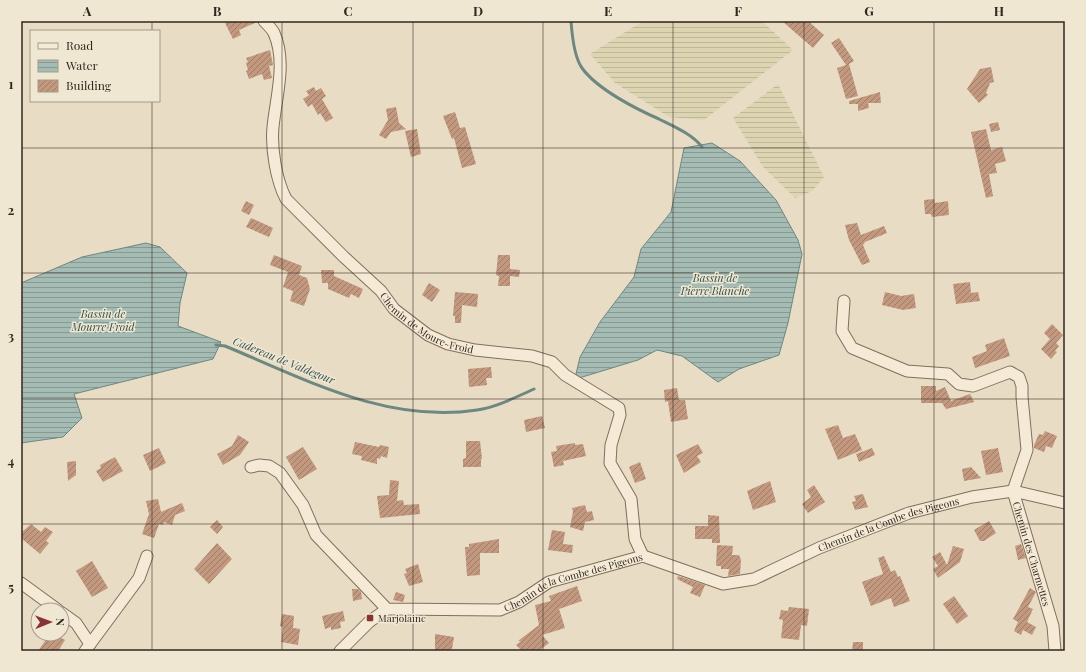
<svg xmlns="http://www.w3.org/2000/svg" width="1086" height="672" font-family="'Playfair Display',serif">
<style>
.farmland{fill:url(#farmland-rules)}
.water{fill:url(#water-rules);stroke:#6d8881}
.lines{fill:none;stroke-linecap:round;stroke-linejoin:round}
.stream{stroke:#6d8881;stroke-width:3}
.building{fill:url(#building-hatch)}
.street-casing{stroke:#806f5c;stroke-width:13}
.street{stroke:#f4ead6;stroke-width:11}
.grid{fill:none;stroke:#32271f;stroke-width:1;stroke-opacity:0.55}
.poi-dot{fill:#883436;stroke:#f0e7d2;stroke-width:1.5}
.labels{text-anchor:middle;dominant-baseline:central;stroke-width:3;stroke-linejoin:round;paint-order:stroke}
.street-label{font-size:10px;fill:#32271f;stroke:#f0e7d2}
.poi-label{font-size:10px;fill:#32271f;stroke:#f0e7d2;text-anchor:start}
.water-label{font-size:11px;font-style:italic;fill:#30504d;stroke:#f0e7d2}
.neatline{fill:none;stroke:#32271f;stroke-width:1.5}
.grid-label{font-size:13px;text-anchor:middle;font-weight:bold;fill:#32271f}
</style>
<defs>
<pattern id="farmland-rules" width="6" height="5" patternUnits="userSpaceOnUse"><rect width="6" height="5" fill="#ddd5b2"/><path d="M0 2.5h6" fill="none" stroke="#beb799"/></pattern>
<pattern id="water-rules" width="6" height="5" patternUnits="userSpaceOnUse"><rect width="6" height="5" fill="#a5bcb4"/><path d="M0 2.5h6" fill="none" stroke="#879992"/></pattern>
<pattern id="building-hatch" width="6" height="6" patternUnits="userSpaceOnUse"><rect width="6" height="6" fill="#c2987e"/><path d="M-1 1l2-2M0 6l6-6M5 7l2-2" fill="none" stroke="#9e7c67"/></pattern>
</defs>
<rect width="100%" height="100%" fill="#e8dcc4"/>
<g class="farmland">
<polygon points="643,21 762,21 793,50 704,120 669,117 615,83 590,54"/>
<polygon points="778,84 824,177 812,191 795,198 763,167 733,118"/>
</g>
<g class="water">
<polygon points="712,143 740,161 776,200 798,240 802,254 788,323 779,355 739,369 718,382 682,356 657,350 638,360 579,378 576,374 580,357 600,322 634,277 641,249 671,212 684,148"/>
<polygon points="146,243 160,247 187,273 180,303 178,326 221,342 213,359 74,394 82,418 63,437 21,443 21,283 82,257"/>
</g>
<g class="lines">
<g class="stream">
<path d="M571 21C572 35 574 57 582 68 597 89 636 109 659 119 673 126 692 134 702 147"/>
<path d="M216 345 225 346C305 379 387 424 477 410 497 407 516 397 534 389"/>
</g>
</g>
<g class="building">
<polygon points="230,21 257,21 257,22 239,30 241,35 233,39 225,23"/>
<polygon points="782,21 808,21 824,35 813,48"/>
<polygon points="839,38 854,61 849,64 858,96 846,99 837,68 846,65 831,43"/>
<polygon points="270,50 273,65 269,66 272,78 264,80 262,74 249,79 246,71 248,70 246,63 248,62 246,58"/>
<polygon points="991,67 994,82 990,83 986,93 988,95 979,103 967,89 980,69"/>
<polygon points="314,87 316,91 321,88 326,96 322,99 333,118 326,122 320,113 318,115 312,104 308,107 303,99 309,95 306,91"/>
<polygon points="880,92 881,103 868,103 869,108 858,111 858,104 849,104 849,101"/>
<polygon points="396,107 399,123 406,129 391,132 386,139 379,135 388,120 386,109"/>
<polygon points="455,112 460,128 465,127 476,164 462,168 454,138 452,139 443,116"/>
<polygon points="998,122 1000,130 991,132 989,124"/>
<polygon points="417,129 421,154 411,157 405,131"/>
<polygon points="986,129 991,150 1002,147 1006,161 995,164 997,173 989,174 993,196 986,198 971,132"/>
<polygon points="934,199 935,203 948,201 949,215 932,217 931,214 925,214 924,200"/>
<polygon points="246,201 254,205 249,215 241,211"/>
<polygon points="251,218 273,228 269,237 246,227"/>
<polygon points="857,223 861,235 884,226 887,233 865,242 863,245 870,262 862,265 849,240 845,225"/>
<polygon points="274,255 302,266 299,275 307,278 310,289 304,306 290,301 293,291 283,287 288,272 270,265"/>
<polygon points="498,255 510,255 510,269 520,270 519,277 510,276 510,286 498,286 499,276 496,275"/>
<polygon points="321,270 334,270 334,276 363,289 359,298 351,294 349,298 328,289 328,283 322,283"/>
<polygon points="970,282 971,293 978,292 980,301 956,304 953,284"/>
<polygon points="429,283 440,290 432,302 422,295"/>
<polygon points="455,292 478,294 477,307 462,305 461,323 455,323 455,316 453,316"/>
<polygon points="885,292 901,296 914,294 916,308 903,310 882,305"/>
<polygon points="1052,324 1063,335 1056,343 1059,346 1055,351 1057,352 1051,359 1041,349 1050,339 1044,333"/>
<polygon points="1004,338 1010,356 975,368 972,357 987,351 985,345"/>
<polygon points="491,367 492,378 486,378 487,385 469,387 468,369"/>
<polygon points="921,386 936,386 936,391 945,387 951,401 970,394 974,402 946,409 942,403 921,403"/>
<polygon points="677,388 679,400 685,400 688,419 671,422 668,401 665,402 664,390"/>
<polygon points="542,416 545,428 526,432 524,420"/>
<polygon points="838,425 843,438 855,434 862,450 838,460 825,429"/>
<polygon points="1045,431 1057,436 1052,448 1046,446 1044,452 1034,448 1034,445 1039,434 1043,435"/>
<polygon points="238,435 249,442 240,455 223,465 217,454 232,446"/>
<polygon points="466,441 480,441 482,459 481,459 481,467 463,467 463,459 466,458"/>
<polygon points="355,442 379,447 380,445 389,447 387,458 381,456 380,459 377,458 377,464 361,460 362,456 352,454"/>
<polygon points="575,443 575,445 583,444 586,456 563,461 564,465 554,467 551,452 557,451 556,446"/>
<polygon points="698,444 703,453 697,456 701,462 684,473 676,455"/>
<polygon points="303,447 317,469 299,480 286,457"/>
<polygon points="159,448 166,463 150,471 143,455"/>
<polygon points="872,448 875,455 859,462 856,454"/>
<polygon points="998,448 1003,472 986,475 981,451"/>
<polygon points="115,457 123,471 103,482 96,471 101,468 100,465"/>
<polygon points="76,461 76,475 68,481 67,462"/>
<polygon points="640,462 646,479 635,483 629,467"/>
<polygon points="971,467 981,478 964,481 962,469"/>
<polygon points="390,480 399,481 397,501 403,500 404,505 419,504 420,514 380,518 377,496 389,495"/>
<polygon points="770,481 776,502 753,510 747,491"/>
<polygon points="814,485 825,502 808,513 802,504 811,497 807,490"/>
<polygon points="863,494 868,507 855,510 852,502 856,501 854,496"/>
<polygon points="158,499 161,512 182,503 185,511 175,515 172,525 164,522 163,525 159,524 154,538 142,534 149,514 146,501"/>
<polygon points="585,505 587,512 592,511 594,520 585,522 583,531 570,527 573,512 572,508"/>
<polygon points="708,515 719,516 720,543 712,543 712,539 695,539 695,526 708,526"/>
<polygon points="217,520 223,527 217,534 210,527"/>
<polygon points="989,521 996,533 984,541 980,541 974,530"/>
<polygon points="31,524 41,532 45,527 53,532 46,541 49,543 40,554 21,538 21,533"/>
<polygon points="552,530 565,532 563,544 573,545 572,553 548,550"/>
<polygon points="499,539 499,553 480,553 480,575 467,576 465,547 469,547 469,544"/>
<polygon points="217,543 232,559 209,584 194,569"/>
<polygon points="1021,544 1026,558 1018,560 1015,546"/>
<polygon points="717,545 733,546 732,555 739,555 741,560 740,574 728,576 729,569 721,569 721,566 716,566"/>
<polygon points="953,546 964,549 960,562 938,578 933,569 938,566 932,557 940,552 947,565"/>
<polygon points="884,556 891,572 895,570 898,577 900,576 910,601 894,607 891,598 871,606 862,582 883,574 878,558"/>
<polygon points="92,561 108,588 92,597 76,571"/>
<polygon points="418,564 423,582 409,586 404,574 407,573 405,569"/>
<polygon points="678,576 705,585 700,597 690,593 693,587 677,579"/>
<polygon points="577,586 582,601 559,609 565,628 542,635 549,643 539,651 522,651 516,645 521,641 518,641 539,625 535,605 551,601 549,596"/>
<polygon points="1030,588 1036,592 1028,607 1033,609 1027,622 1036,627 1032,635 1023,630 1021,635 1014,631 1018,622 1013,619"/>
<polygon points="352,589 358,589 361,592 362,599 353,601"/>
<polygon points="396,592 405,595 403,602 393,600"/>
<polygon points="954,596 968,616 957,624 943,604"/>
<polygon points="789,607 809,609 807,626 801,625 799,640 781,638 783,620 779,619 781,610 788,611"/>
<polygon points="343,611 345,621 340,622 341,628 331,630 331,627 325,629 322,616"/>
<polygon points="282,614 294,616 293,628 300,629 298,645 281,642 283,627 280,626"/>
<polygon points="50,634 54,634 65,640 58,651 38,651"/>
<polygon points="435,634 454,637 452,649 450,649 450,651 435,651"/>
<polygon points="853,642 863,642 863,651 852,651"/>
</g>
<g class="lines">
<defs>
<g id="street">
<path id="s1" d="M264 21C267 24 272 29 274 33 287 62 276 97 273 127 271 148 276 180 286 199L344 257 381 291 394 309 428 335 448 344 475 350 532 356 552 362 565 375 619 408 620 415 611 445 610 463 631 499 635 539 643 556"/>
<path id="s2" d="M844 301 842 331 852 348 907 371 948 374 959 384 973 386 1010 372 1019 377 1022 386V397L1027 450 1013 491 1053 626 1055 651"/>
<path id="s3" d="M251 467 259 465 269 466 280 473 303 505 316 535 387 609 500 610 519 602 549 582 643 556 723 584 754 579 819 548 909 513 972 497 1013 491 1065 503"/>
<polyline points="21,583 58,610"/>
<polyline points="62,613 76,623 90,644"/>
<polyline points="85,651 139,578 147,556"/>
<polyline points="340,651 369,622 387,609"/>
</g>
</defs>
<use href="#street" class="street-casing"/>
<use href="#street" class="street"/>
</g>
<path class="grid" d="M152 21V31M282 21V651M413 21V651M543 21V651M673 21V651M804 21V651M934 21V651M152 101V651M21 148H1065M21 273H1065M21 399H1065M21 524H1065"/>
<rect class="poi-dot" x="366" y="614" width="8" height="8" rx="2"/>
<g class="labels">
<g class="street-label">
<text stroke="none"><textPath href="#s1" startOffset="375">Chemin de Moure-Froid</textPath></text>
<text stroke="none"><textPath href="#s3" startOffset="735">Chemin de la Combe des Pigeons</textPath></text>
<text stroke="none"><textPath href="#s2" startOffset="412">Chemin des Charmettes</textPath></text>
<text stroke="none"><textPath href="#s3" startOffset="398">Chemin de la Combe des Pigeons</textPath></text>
</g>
<g class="poi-label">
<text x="378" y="618">Marjolaine</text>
</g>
<g class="water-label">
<text x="715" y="277">Bassin de<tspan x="715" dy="13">Pierre Blanche</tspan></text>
<text x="103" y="313">Bassin de<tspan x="103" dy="13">Mourre Froid</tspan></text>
<text transform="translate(284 360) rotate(22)">Cadereau de Valdegour</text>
</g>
</g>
<rect width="1086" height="672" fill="none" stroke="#f0e7d2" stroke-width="44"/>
<rect x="30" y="30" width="130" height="72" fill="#f0e7d2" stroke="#a49a8a"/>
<rect x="38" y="43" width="20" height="6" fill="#f4ead6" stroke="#a49a8a"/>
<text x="66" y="50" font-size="12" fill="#32271f">Road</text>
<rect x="38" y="60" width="20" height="12" fill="url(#water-rules)" stroke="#a49a8a"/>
<text x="66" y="70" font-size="12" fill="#32271f">Water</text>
<rect x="38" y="80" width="20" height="12" fill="url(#building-hatch)" stroke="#a49a8a"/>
<text x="66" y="90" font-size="12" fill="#32271f">Building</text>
<g transform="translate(50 622) rotate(89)"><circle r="19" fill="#f0e7d2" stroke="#a49a8a"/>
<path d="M0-3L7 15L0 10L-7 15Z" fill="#883436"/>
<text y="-6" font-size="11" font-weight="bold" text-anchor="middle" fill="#32271f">N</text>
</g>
<rect x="22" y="22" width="1042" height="628" class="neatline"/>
<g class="grid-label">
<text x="87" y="16">A</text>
<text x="217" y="16">B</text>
<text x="348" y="16">C</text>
<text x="478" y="16">D</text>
<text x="608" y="16">E</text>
<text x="738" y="16">F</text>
<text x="869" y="16">G</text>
<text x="999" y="16">H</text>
<text x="11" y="89">1</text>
<text x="11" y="215">2</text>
<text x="11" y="341">3</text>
<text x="11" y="466">4</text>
<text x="11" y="592">5</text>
</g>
</svg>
